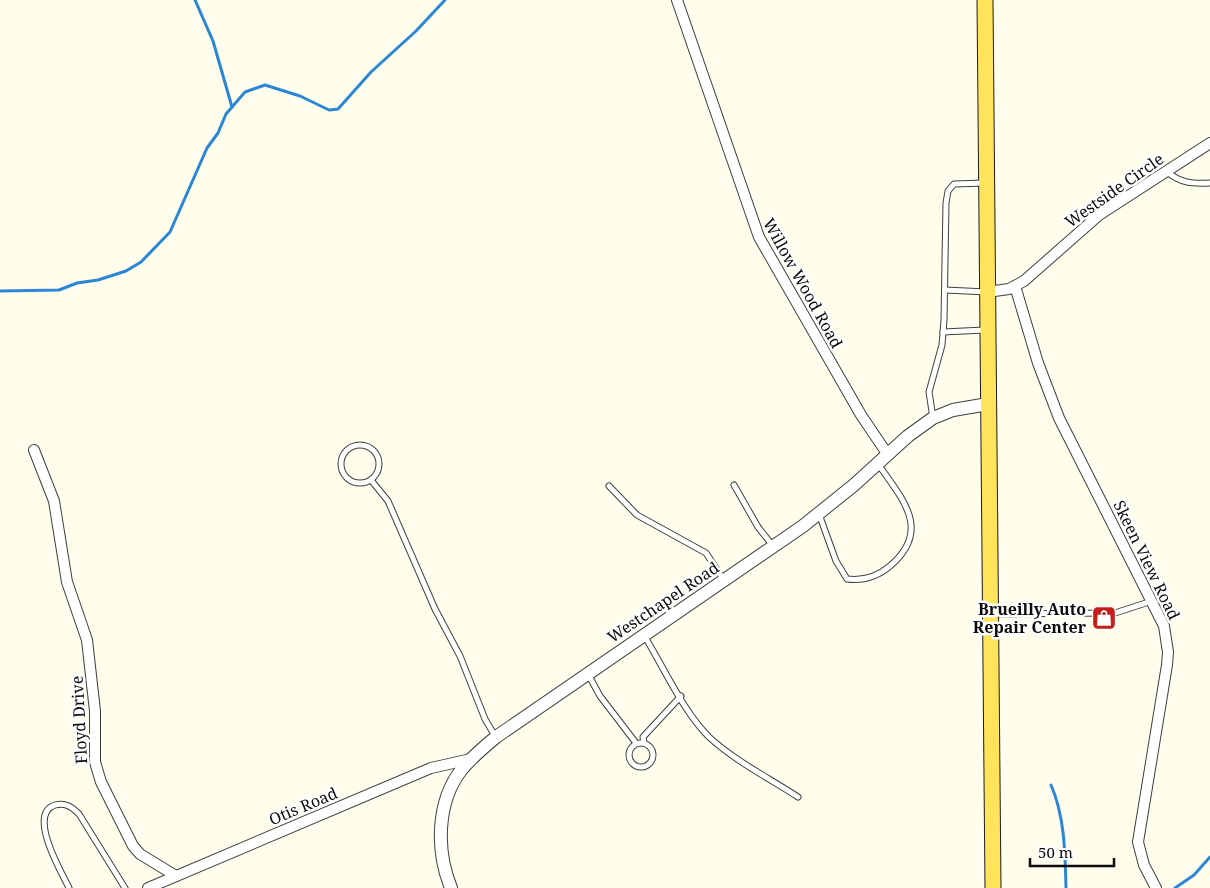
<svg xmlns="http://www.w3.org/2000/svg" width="1210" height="888" font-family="'Noto Serif',serif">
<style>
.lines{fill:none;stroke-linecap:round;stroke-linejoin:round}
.stream{stroke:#2c86d7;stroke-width:3}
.service-casing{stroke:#3f3f3f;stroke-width:7}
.minor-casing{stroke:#3f3f3f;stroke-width:12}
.tertiary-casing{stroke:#3f3f3f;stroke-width:14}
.primary-casing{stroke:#1d1d1d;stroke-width:17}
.service{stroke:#fff;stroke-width:5}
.minor{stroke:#fff;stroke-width:10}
.tertiary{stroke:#fff;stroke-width:12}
.primary{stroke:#ffe35b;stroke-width:15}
.labels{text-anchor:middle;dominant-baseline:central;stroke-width:5;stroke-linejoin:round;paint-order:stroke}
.street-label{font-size:16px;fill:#0c0c0c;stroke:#fff}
.poi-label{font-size:16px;font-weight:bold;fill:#0c0c0c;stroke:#fff;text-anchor:end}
</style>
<rect width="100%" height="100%" fill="#fffdeb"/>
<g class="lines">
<g class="stream">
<polyline points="195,0 213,41 232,107"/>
<polyline points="0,291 59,290 77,283 98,280 126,271 141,262 170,232 207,148 218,133 226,114 245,92 265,85 300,96 329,110 338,109 371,72 416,31 445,0"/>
<path d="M1051 785C1065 817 1065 854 1066 888"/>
<polyline points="1175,888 1194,875 1210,857"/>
</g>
<defs>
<g id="service">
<path d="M1166 171C1180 183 1192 184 1210 183"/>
<polyline points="945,290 987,292"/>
<polyline points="943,332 985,330"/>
<polyline points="933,418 929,392 942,345 944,320 946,203 948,191 954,184 985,183"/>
<circle cx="360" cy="464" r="19"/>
<polyline points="371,480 388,501 435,609 460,656 485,719 495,736"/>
<polyline points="734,485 758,527 773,546"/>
<polyline points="609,486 637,515 706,553 724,580"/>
<path d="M819 514 836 561 847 579C863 581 877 577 890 566 932 530 903 500 878 464"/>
<polyline points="993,614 1115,613 1152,601"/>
<path d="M645 637C664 668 683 711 709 737 735 761 769 778 798 797"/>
<polyline points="588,674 600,696 636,743"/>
<circle cx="641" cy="755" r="12"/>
<polyline points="644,743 643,737 681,696"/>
<path d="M69 888C61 871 27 814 55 805 65 802 72 807 79 814L125 888"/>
</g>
<g id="minor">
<polyline points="677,0 759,237 861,415 888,455"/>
<polyline points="1015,286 1038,363 1059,418 1164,626 1168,652 1167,665 1138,842 1144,865 1156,888"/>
<polyline points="987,292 1009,289 1024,281 1099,215 1210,143"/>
<polyline points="34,450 54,501 67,582 87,640 95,711 95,762 101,782 133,846 140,854 176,876"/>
<polyline points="148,888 431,768 471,759"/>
</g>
<path id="tertiary" d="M451 888C436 851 436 802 462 769 472 757 484 747 496 737L803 526 854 485 908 436 933 418 953 410 988 404"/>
<polyline id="primary" points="985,0 993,888"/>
</defs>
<use href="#service" class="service-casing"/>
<use href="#minor" class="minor-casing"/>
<use href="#tertiary" class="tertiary-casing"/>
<use href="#primary" class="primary-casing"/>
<use href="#service" class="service"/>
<use href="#minor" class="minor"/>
<use href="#tertiary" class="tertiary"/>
<use href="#primary" class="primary"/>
</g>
<defs>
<symbol id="shop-square" viewBox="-11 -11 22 22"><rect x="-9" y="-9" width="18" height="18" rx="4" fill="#c61f1a" stroke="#fff"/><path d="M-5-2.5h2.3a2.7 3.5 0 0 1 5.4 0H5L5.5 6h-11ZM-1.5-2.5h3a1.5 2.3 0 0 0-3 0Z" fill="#fff"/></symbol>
</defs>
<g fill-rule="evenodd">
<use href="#shop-square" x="1090" y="604" width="28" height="28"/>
</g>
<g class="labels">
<g class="street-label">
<text transform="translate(1114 190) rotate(-35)">Westside Circle</text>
<text transform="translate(803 283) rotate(61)">Willow Wood Road</text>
<text transform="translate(1147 560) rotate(64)">Skeen View Road</text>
<text transform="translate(663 602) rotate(-34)">Westchapel Road</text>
<text transform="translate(79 720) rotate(-93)">Floyd Drive</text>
<text transform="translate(303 806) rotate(-23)">Otis Road</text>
</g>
<g class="poi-label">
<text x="1086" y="609">Brueilly Auto<tspan x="1086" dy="18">Repair Center</tspan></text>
</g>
</g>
<path d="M1030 858v8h84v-8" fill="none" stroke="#0c0c0c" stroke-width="2.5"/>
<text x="1038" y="858" font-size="15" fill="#0c0c0c" stroke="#ffffff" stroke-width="4" paint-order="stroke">50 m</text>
</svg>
